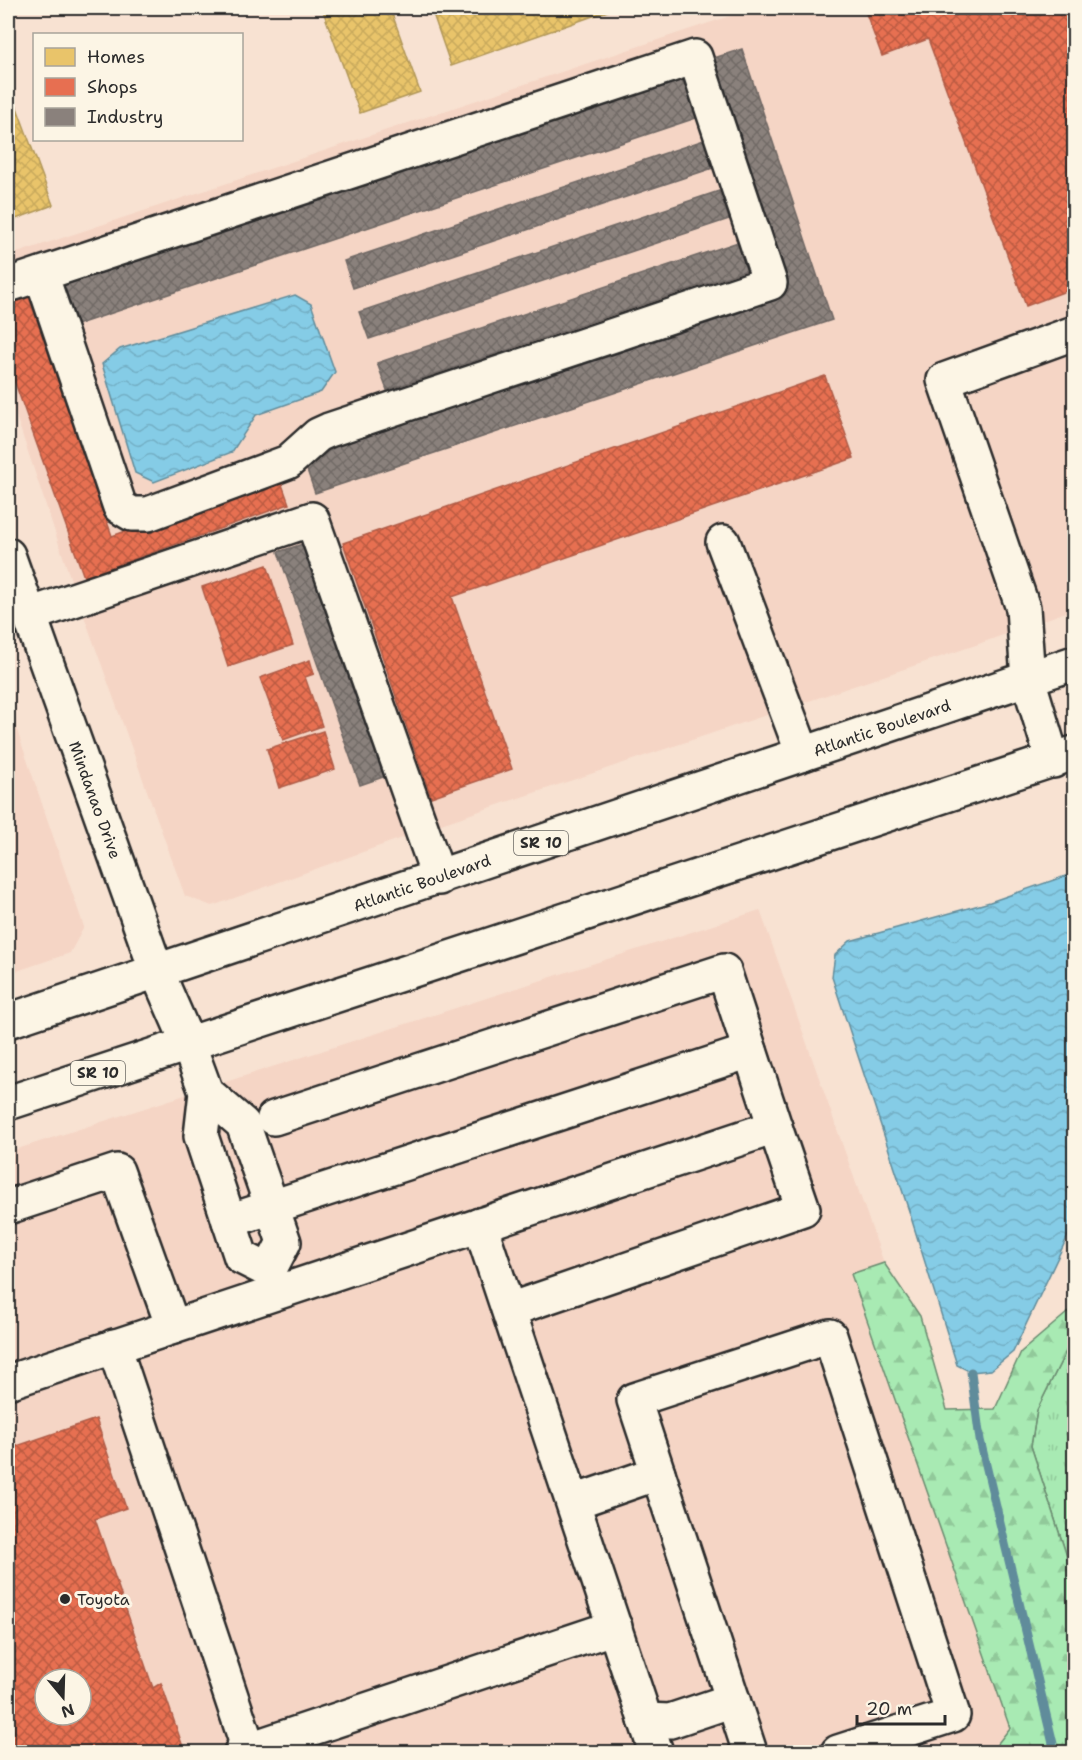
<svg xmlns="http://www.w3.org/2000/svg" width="1082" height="1760" font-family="'Shantell Sans',sans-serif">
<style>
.built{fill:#f5d5c5;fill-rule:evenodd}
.grass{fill:url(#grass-tufts);stroke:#6a8a6f;stroke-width:1.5}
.forest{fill:url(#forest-firs);stroke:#6a8a6f;stroke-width:1.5}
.water{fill:url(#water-waves);stroke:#618c9b;stroke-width:1.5}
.homes{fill:url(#homes-cross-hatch);stroke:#b09657;stroke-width:1.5}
.shops{fill:url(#shops-cross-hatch);stroke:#af5b46;stroke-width:1.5;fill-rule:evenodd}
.industry{fill:url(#industry-cross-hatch);stroke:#6e6764;stroke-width:1.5}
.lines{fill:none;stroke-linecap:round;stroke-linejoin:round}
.stream{stroke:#618c9b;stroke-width:9}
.minor-casing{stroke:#2b2b2b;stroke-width:38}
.highway-casing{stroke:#2b2b2b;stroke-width:38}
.minor{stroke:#fcf5e5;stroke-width:33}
.highway{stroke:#fcf5e5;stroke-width:33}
.poi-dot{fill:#2b2b2b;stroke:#fcf5e5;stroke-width:2}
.labels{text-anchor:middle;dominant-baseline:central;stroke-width:6;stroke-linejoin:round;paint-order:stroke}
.shield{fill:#fcf5e5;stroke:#6a6863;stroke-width:1.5}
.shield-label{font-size:15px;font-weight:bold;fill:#2b2b2b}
.street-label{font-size:16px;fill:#2b2b2b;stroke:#fcf5e5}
.poi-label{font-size:16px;fill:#2b2b2b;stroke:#fcf5e5;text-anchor:start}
</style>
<defs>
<pattern id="grass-tufts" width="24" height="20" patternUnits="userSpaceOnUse" patternTransform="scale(1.5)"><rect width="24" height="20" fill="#a8eab3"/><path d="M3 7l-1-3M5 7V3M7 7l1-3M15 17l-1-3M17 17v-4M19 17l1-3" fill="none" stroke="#91c99a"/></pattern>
<pattern id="forest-firs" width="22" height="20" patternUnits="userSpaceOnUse" patternTransform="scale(1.5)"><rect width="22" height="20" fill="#a8eab3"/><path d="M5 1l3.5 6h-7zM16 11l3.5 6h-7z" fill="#91c99a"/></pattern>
<pattern id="water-waves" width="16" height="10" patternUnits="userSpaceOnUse" patternTransform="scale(1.5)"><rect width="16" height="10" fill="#85cce6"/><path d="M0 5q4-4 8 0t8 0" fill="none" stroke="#73afc5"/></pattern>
<pattern id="homes-cross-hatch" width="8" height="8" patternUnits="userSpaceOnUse" patternTransform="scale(1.5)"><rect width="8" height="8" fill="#e9c46a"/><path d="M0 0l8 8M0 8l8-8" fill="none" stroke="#c8a95c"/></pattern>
<pattern id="shops-cross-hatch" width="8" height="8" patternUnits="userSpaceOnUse" patternTransform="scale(1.5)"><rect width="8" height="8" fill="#e76f51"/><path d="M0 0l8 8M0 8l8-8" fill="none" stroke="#bb5b43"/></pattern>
<pattern id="industry-cross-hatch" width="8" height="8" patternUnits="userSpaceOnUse" patternTransform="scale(1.5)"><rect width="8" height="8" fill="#8a817c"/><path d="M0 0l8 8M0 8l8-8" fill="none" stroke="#716a66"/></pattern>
</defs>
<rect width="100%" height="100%" fill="#f8e2d2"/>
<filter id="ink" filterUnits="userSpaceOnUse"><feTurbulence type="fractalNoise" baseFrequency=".0167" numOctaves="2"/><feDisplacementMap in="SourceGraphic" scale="12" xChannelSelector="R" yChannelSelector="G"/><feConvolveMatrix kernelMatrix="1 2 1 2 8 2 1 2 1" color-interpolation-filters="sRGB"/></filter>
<g filter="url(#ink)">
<g class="built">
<polygon points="754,8 1074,8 1074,609 973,646 441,824 212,906 185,896 71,580 8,392 8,256"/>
<polygon points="8,704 84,927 70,953 8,974"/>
<path d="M760 910 884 1263 851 1275 1010 1728 990 1752H8V1152ZM45 1679H81V1715H45Z"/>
</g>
<polygon class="grass" points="1074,1335 1074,1578 1031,1446 1037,1410"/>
<polygon class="forest" points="884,1263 920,1316 947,1410 995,1409 1021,1352 1074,1307 1074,1335 1037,1410 1031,1446 1074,1578 1074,1752 991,1752 1010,1728 851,1274"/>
<g class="water">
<polygon points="295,295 311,304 335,372 321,392 256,415 232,452 154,482 135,473 102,364 120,349"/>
<polygon points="1074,873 1074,1223 1013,1352 991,1370 971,1372 957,1365 909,1211 832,977 835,955 850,941 990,902"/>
</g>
<g class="homes">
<polygon points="322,8 390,8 420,92 360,113"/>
<polygon points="431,8 616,8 451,66"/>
<polygon points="8,86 9,86 53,205 8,222"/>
</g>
<g class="shops">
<polygon points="864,8 1074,8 1074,288 1026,306 928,39 882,56"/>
<polygon points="25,286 112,536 279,476 289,504 84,577 8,363 8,293"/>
<polygon points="825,376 854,458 452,597 512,769 431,797 343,543"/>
<polygon points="267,565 293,645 228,667 202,587"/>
<polygon points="310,660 314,674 305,677 322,726 283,740 260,678"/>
<polygon points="323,731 335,769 279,788 267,749"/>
<path d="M96 1419 126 1508 95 1519 153 1688 161 1683 183 1747 167 1752H8V1449ZM45 1679H81V1715H45Z"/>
</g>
<g class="industry">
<polygon points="742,49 832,320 315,493 306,467 327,444 789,290 711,59"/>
<polygon points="679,69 696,118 73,326 57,278"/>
<polygon points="704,140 713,168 353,288 344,261"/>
<polygon points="719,191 729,219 369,339 359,312"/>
<polygon points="738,242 747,270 387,390 377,363"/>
<polygon points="306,543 386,776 360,785 278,552"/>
</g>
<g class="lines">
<polyline class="stream" points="971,1372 980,1440 1055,1752"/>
<defs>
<g id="minor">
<polyline points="8,285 695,57 770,283 329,430 318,435 288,462 148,514 132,514 120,507 41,274"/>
<polyline points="723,542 803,754"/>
<polyline points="8,555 157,972 188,1043 206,1092 201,1136 241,1257 269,1271 276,1292"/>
<polyline points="29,615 312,519 439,878"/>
<polyline points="1053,761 1028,679 1023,608 944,380 1074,333"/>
<polyline points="206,1092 243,1124 284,1242 269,1271"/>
<polyline points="8,1207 117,1171 173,1327"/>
<polyline points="229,1221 750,1051"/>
<polyline points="480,1225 656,1752"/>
<polyline points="509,1310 803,1209 775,1127"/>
<polyline points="114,1346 249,1750"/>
<polyline points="8,1382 775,1127 724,971 274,1118"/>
<polyline points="574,1502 658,1473"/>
<polyline points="645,1720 670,1721 733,1700"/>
<polyline points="241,1752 615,1627"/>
<polyline points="750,1752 634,1400 830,1336 953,1715 838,1752"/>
</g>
<g id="highway">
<polyline points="8,1021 1074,663"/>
<polyline points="8,1103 1074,753"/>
</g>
</defs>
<use href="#minor" class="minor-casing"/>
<use href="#highway" class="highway-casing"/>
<use href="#minor" class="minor"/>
<use href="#highway" class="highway"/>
</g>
</g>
<circle class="poi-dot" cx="65" cy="1599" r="6"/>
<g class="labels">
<g class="shield">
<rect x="514" y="831" width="54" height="24" rx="4.5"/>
<rect x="71" y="1061" width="54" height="24" rx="4.5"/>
</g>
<g class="shield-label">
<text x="541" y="843">SR 10</text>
<text x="98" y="1073">SR 10</text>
</g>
<g class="street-label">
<text transform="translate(882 728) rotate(-19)">Atlantic Boulevard</text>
<text transform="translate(95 800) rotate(70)">Mindanao Drive</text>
<text transform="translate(422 883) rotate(-19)">Atlantic Boulevard</text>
</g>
<g class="poi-label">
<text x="77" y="1599">Toyota</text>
</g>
</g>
<rect width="1082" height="1760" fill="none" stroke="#fcf5e5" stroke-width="30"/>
<rect x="15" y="15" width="1052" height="1730" fill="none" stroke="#2b2b2b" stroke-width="2" filter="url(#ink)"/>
<rect x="33" y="33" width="210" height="108" fill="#fcf5e5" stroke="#a8a49b" stroke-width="1.5"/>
<rect x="45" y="48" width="30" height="18" fill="#e9c46a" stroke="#a8a49b" stroke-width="1.5"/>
<text x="87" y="63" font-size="18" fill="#2b2b2b">Homes</text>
<rect x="45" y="78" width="30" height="18" fill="#e76f51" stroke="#a8a49b" stroke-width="1.5"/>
<text x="87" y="93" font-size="18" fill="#2b2b2b">Shops</text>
<rect x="45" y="108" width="30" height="18" fill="#8a817c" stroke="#a8a49b" stroke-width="1.5"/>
<text x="87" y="123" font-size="18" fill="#2b2b2b">Industry</text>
<g transform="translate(63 1697) rotate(161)"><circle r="28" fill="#fcf5e5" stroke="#a8a49b" stroke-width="1.5"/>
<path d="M0-4.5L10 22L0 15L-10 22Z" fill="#2b2b2b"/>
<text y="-9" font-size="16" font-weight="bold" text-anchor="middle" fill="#2b2b2b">N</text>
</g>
<path d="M857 1715v9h88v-9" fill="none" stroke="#2b2b2b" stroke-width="3"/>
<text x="866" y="1715" font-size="18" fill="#2b2b2b" stroke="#fcf5e5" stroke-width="4.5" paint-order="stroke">20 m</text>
</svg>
